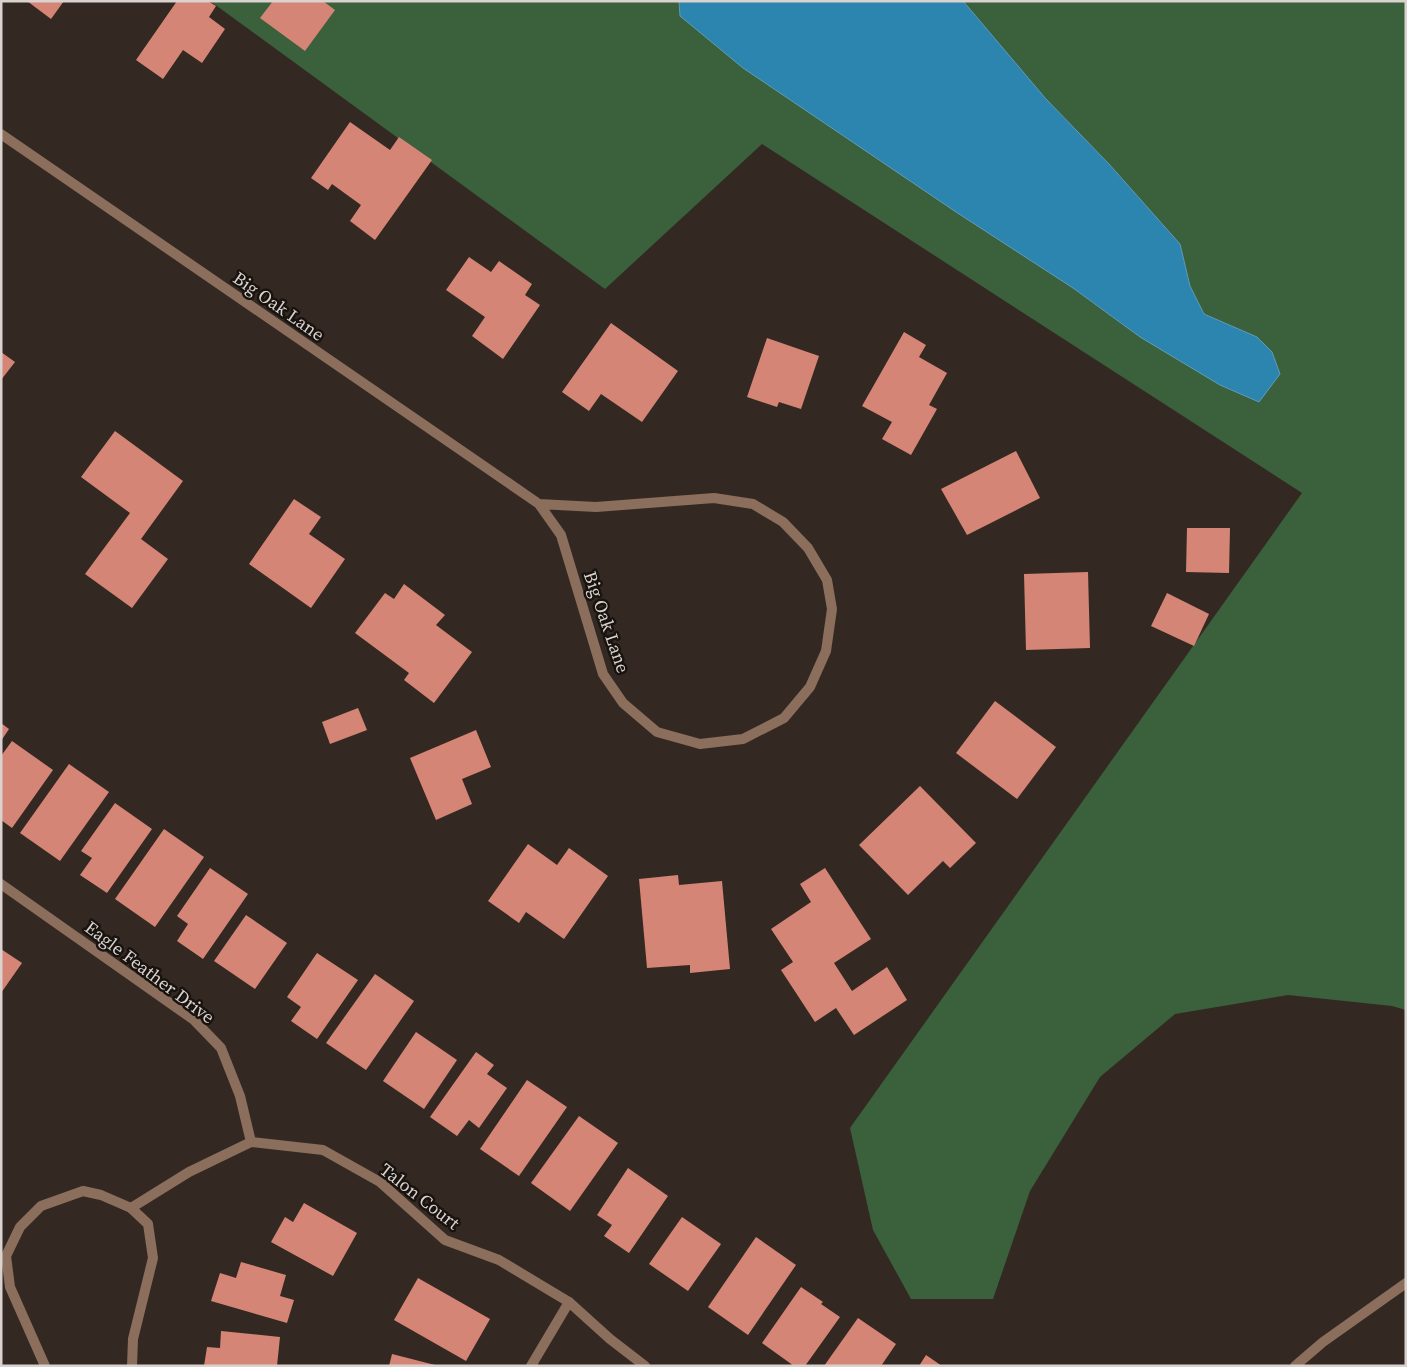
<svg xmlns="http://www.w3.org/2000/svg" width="1407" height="1367" font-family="'Source Serif 4',serif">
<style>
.green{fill:#3a603c}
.water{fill:#2c85ae;stroke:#609cb8}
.building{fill:#d58575}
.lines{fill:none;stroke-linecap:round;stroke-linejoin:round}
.minor{stroke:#8b6e5c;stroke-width:10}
.labels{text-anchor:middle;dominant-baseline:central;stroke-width:5;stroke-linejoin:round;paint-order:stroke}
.street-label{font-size:18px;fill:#dad2ce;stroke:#18130f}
</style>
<rect width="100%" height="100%" fill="#342922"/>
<polygon class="green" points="210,1 679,1 680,16 1073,288 1140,337 1257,337 1204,314 1190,286 1180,244 1109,164 1046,99 963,1 1406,1 1406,1010 1392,1006 1288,995 1175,1014 1100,1077 1030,1191 993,1299 911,1299 873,1230 850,1128 1302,493 762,144 605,289"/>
<polygon class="water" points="679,1 963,1 1046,99 1109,164 1180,244 1190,286 1204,314 1257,337 1272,352 1280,374 1259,402 1220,385 1140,337 1073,288 956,212 743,68 680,16"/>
<g class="building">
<polygon points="27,1 64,1 51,19"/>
<polygon points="177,1 208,1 216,6 209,17 225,29 202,63 183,50 163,79 136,60"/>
<polygon points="273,1 323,1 335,10 305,51 260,18"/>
<polygon points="350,122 390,150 399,137 432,160 375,240 350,221 361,205 332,184 328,190 311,178"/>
<polygon points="469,257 491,272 499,261 532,284 525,295 540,305 503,359 472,336 485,317 446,290"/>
<polygon points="611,323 678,371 642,422 601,394 589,411 562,392"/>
<polygon points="904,332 926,345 919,357 947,373 929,405 937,409 911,455 882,439 892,422 862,406"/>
<polygon points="767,338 819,356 801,409 779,402 777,407 747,397"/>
<polygon points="1,352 15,362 1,380"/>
<polygon points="115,431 183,481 141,539 168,559 132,608 85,574 130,513 81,477"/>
<polygon points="1016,451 1040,498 967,535 941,489"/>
<polygon points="294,499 321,517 309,534 345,559 311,608 249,564"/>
<polygon points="1187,528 1230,528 1229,573 1186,572"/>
<polygon points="1088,572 1090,648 1026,650 1024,574"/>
<polygon points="404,584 445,615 436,625 472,652 434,703 404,680 409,673 355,633 385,593 394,599"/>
<polygon points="1167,593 1209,614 1194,646 1151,626"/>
<polygon points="995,701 1056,747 1017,799 956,753"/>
<polygon points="358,708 367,730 330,744 322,722"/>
<polygon points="1,723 9,729 1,741"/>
<polygon points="476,730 491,767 462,779 472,804 436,820 410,758"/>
<polygon points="12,741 53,770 12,828 1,820 1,756"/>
<polygon points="69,764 109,792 60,861 20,833"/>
<polygon points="920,786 976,843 950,868 943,861 908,895 859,845"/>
<polygon points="115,803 152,829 107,893 80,875 92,858 81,851"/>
<polygon points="164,829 204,857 155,927 115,899"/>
<polygon points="528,844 557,865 569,848 608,876 564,939 526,912 519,923 488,901"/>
<polygon points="210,868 248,894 203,959 177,941 188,924 177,916"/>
<polygon points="825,868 871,939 834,963 852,991 887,967 907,1000 854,1035 836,1008 815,1022 781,970 793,962 771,929 811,902 800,884"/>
<polygon points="678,875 679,885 722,881 730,969 690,973 690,965 647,968 639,879"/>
<polygon points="246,915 287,943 255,989 214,961"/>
<polygon points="1,949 22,963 1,993"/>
<polygon points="317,953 358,980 317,1039 291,1021 301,1007 287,997"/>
<polygon points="375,974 414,1001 366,1070 326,1043"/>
<polygon points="416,1032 457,1060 424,1109 383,1081"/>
<polygon points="476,1052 494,1065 487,1074 507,1088 479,1128 469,1120 457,1136 430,1117"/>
<polygon points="527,1080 567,1107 519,1176 480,1149"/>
<polygon points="579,1116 618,1143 570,1211 531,1183"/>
<polygon points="628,1168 668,1196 629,1253 604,1236 612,1225 597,1215"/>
<polygon points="304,1203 357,1233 333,1276 271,1242 285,1217 293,1222"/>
<polygon points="682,1217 721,1244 688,1291 649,1264"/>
<polygon points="756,1237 796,1265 748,1335 708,1307"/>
<polygon points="241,1262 286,1275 280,1296 294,1300 287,1323 211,1301 220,1273 236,1278"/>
<polygon points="418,1278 490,1319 466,1361 394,1320"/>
<polygon points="801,1287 823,1302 821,1304 840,1317 805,1366 794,1366 762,1343"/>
<polygon points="858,1318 896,1344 881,1366 824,1366"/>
<polygon points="221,1331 280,1337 277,1366 204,1366 207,1347 220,1348"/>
<polygon points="392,1354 435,1365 435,1366 389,1366"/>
<polygon points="926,1355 942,1366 919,1366"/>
</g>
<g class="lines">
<g class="minor">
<polyline points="1,134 539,504 561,535 603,674 623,703 657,732 700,744 743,739 784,718 810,687 826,651 832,609 827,580 808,548 783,522 753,504 714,498 596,507 539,504"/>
<polyline points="1,884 194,1020 221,1048 240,1096 251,1142"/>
<polyline points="131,1208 189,1172 251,1142 323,1150 380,1182 445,1240 499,1260 569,1302 610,1339 645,1366"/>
<polyline points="45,1366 10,1287 6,1256 20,1227 41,1206 83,1191 101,1195 131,1208 148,1224 153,1258 133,1339 132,1366"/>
<polyline points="531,1366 569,1302"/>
<polyline points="1295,1366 1323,1342 1406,1283"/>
</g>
</g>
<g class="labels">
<g class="street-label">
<text transform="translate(279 306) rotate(35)">Big Oak Lane</text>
<text transform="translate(607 622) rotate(71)">Big Oak Lane</text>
<text transform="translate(150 972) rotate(37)">Eagle Feather Drive</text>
<text transform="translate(420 1196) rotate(38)">Talon Court</text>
</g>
</g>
<rect width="1407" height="1367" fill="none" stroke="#dad2ce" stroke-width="5"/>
</svg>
